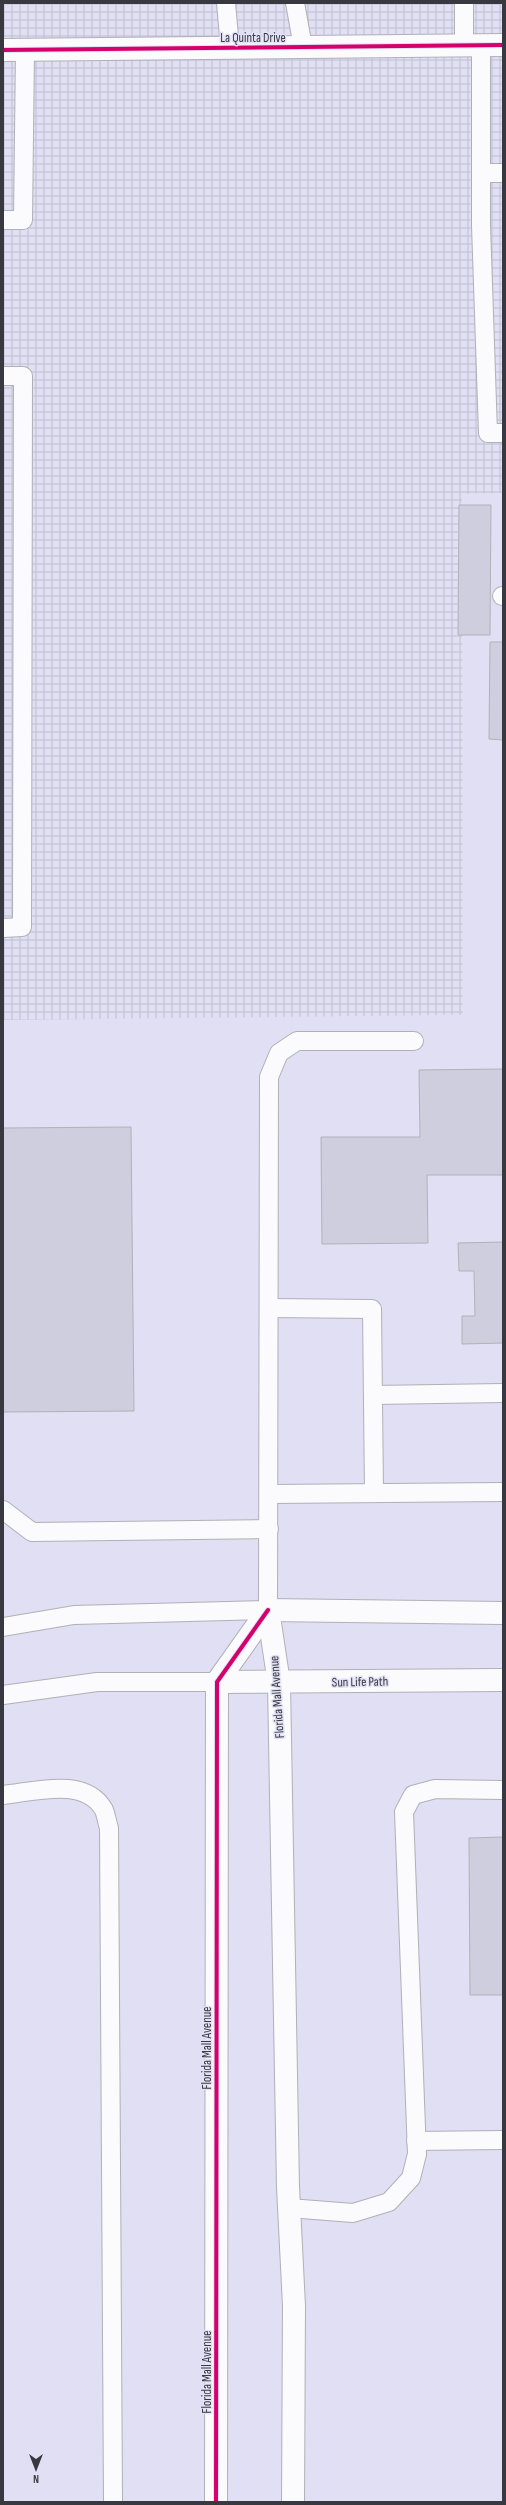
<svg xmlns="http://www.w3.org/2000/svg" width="506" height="2505" font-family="'Sofia Sans Condensed',sans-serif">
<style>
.built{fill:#e0dff3}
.industrial{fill:url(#industrial-grid)}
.building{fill:#cfcedf;stroke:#b1b1b9}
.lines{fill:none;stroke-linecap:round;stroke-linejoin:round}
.service-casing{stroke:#b0b0b8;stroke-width:20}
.minor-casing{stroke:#b0b0b8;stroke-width:24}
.service{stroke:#fbfbfd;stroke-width:18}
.minor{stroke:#fbfbfd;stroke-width:22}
.cycleway-casing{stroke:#e2e1f5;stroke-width:6}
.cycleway{stroke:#d6006c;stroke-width:4}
.labels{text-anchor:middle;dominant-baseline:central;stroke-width:3;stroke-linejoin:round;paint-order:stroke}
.street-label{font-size:13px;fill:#383840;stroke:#e2e1f5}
</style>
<defs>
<pattern id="industrial-grid" width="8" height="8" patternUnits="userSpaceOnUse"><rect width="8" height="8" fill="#e0dff3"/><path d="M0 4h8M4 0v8" fill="none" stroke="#c1c0d1"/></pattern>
</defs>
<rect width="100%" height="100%" fill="#e6e6f1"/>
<polygon class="built" points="503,493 503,2502 3,2502 3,1020 463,1014 462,494"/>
<polygon class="industrial" points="3,3 503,3 503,493 462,494 463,1015 3,1020"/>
<g class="building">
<polygon points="459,505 491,505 490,635 458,635"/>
<polygon points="490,642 503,642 503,740 489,739"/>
<polygon points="503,1069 503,1175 427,1175 428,1243 322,1244 321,1137 420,1137 419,1070"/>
<polygon points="131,1127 134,1411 3,1412 3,1128"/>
<polygon points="503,1242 503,1343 462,1344 462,1316 475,1316 474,1271 459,1271 458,1243"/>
<polygon points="503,1837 503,1995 470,1995 469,1838"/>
</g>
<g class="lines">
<defs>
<g id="service">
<polyline points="226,3 230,48"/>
<polyline points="295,3 303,47"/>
<polyline points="464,3 464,45"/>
<polyline points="481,45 481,225 488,433 503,433"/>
<polyline points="481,173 503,173"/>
<polyline points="3,220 23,220 25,50"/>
<polyline points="3,376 23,376 22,927 3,928"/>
<polyline points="502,596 503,596"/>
<polyline points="269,1308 372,1309 374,1493"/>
<polyline points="373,1395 503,1393"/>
<polyline points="270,1494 503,1492"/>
<polyline points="3,1510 32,1532 269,1529"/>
<polyline points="3,1627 74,1615 268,1610 269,1077 279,1053 297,1041 414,1041"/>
<polyline points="3,1695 97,1682 217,1682"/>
<path d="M3 1795C34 1792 85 1776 104 1810 106 1815 107 1822 109 1828L113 2502"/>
<polyline points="416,2141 503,2140"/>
<polyline points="289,2208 353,2213 389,2202 411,2178 417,2154 404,1812 413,1795 435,1789 503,1790"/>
</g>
<g id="minor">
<polyline points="3,50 503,45"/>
<polyline points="268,1610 279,1683 288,2187 294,2306 293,2502"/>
<polyline points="268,1610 503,1613"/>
<polyline points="217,1682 503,1680"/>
<polyline points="216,2502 217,1682 268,1610"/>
</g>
</defs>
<use href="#service" class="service-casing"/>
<use href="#minor" class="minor-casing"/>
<use href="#service" class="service"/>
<use href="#minor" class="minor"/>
<defs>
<g id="cycleway">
<polyline points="3,50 503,45"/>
<polyline points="216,2502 217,1682 268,1610"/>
</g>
</defs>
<use href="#cycleway" class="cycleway-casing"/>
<use href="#cycleway" class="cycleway"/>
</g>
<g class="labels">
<g class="street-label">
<text x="253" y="38">La Quinta Drive</text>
<text transform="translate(360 1682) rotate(-1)">Sun Life Path</text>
<text transform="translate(277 1697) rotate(-94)">Florida Mall Avenue</text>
<text transform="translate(207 2048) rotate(-90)">Florida Mall Avenue</text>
<text transform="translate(207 2372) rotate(-90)">Florida Mall Avenue</text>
</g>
</g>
<rect width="506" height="2505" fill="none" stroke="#383840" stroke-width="8"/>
<g transform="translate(36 2469) rotate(180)" stroke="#e2e1f5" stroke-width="3" paint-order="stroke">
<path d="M0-3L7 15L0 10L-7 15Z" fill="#383840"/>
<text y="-6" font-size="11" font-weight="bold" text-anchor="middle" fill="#383840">N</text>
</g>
</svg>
